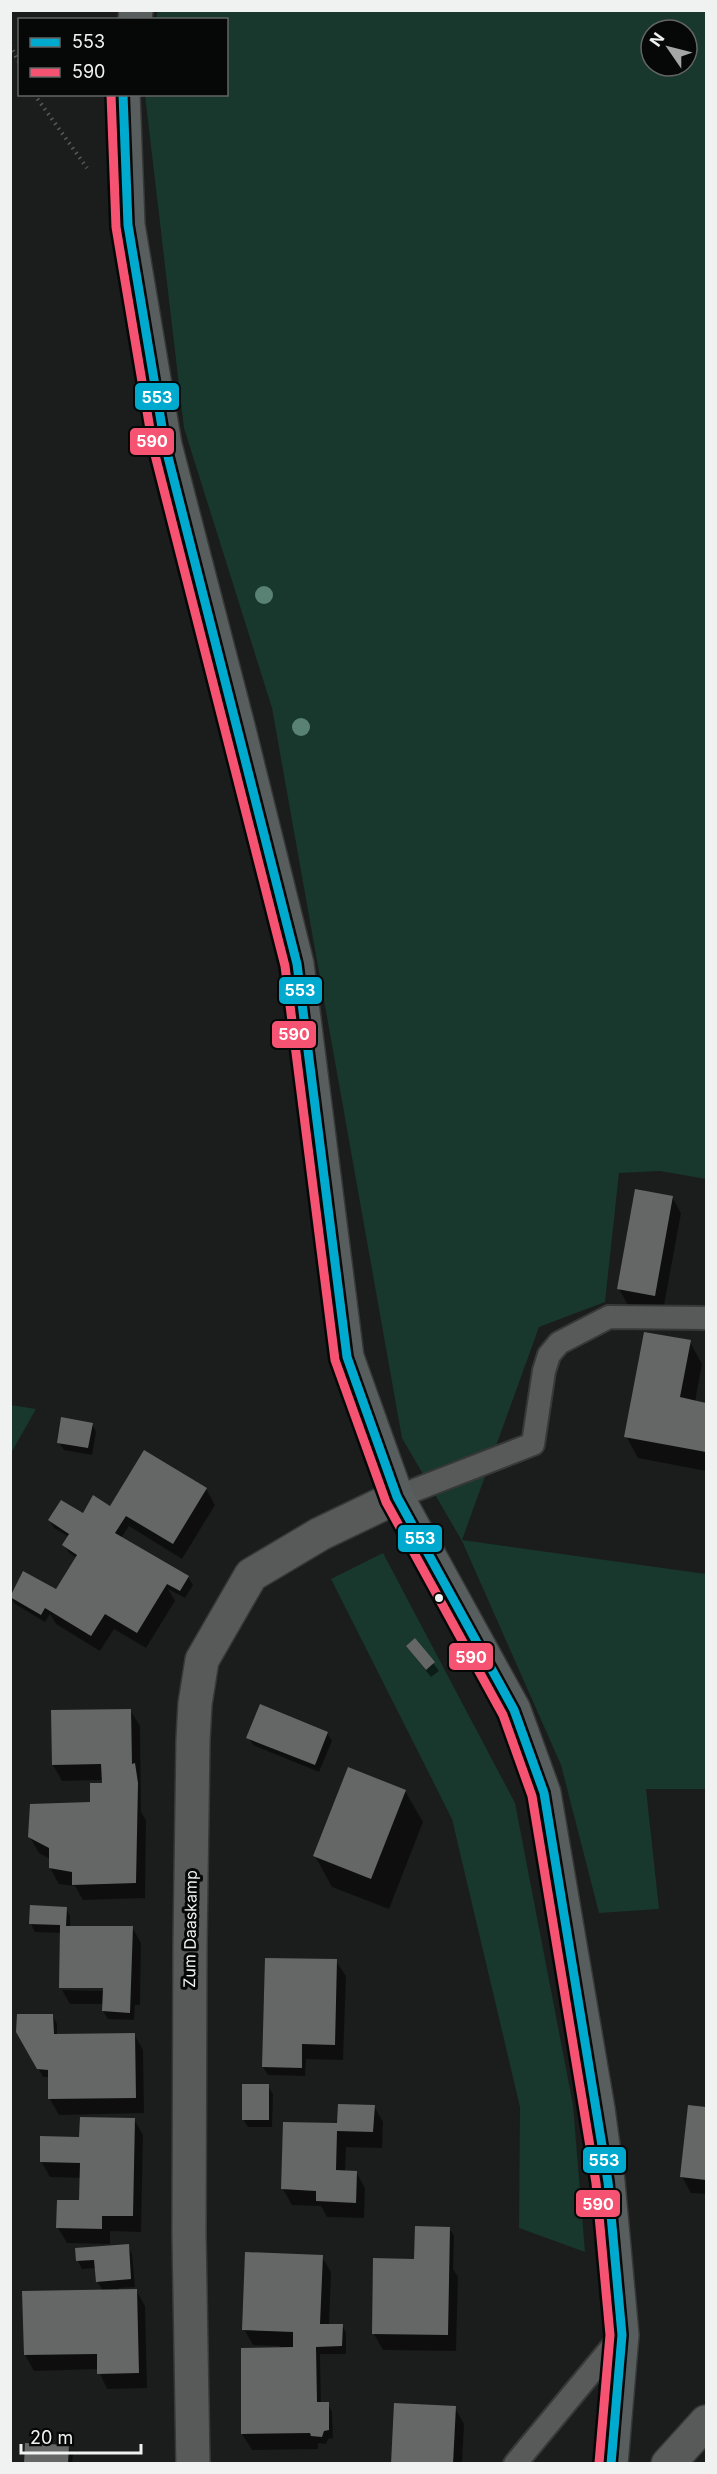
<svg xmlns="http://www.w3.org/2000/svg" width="717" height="2474" font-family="Inter,sans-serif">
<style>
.green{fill:#18372d;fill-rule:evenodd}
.shadow{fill:#0007}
.building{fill:#656666}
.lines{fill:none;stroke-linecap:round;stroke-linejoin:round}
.lane-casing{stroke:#373938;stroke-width:26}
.street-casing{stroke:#373938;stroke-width:36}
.secondary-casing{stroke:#373938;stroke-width:36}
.path{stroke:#575958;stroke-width:4;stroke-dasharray:1.5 4.5;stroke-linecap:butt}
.lane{stroke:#585a59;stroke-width:22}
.street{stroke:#585a59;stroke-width:33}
.secondary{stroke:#585e5d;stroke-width:33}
.bus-1-casing{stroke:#060707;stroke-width:14}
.bus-2-casing{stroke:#060707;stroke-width:14}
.bus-1{stroke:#00a9ce;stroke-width:9}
.bus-2{stroke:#f65372;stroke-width:9}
.tree{fill:#5a8274}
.bus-dot{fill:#eff2f1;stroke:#060707;stroke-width:2}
.labels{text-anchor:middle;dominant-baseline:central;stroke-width:6;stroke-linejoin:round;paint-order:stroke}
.street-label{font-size:16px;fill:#eff2f1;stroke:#060707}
.line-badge{stroke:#060707;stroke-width:2}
.badge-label{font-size:16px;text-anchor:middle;font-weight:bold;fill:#fff}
</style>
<rect width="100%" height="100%" fill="#1b1c1c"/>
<g class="green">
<path d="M158 11H706V1179L660 1171 619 1173 605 1302 539 1327 462 1540 706 1574V1789H646L659 1909 599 1913 561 1765 462 1541 402 1438 272 708 184 428 145 95 226 94V20L156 19ZM651 30H687V66H651Z"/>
<polygon points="11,1405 36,1409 11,1453 10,1405"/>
<polygon points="383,1553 515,1803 573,2105 585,2252 519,2228 520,2107 452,1819 331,1579"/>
</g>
<g class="shadow">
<polygon points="672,1197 681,1213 663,1311 628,1305 619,1289"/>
<polygon points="690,1342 702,1364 695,1402 706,1404 706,1471 638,1458 626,1436"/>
<polygon points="92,1424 96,1432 92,1455 64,1450 59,1443"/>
<polygon points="206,1489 215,1505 182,1559 129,1526 121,1538 188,1577 193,1585 185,1598 168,1589 175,1601 146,1648 114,1629 100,1651 56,1624 50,1614 45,1622 15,1604 10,1597 24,1573 56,1592 77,1558 69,1553 64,1545 69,1537 54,1528 50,1520 115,1510"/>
<polygon points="415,1640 439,1671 431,1677 407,1647"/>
<polygon points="130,1710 140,1726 141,1812 146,1820 145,1898 83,1900 75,1886 59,1884 50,1868 50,1859 39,1853 29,1836 93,1805 103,1780 62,1781 53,1765"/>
<polygon points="327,1733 332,1741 319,1772 253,1745 248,1737"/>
<polygon points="405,1791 423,1822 389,1909 332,1887 315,1856"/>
<polygon points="66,1908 70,1916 70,1927 132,1927 141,1943 140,2005 135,2005 134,2020 108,2019 103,2011 104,2004 70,2004 62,1990 105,1991 105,1988 62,1987 62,1989 61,1933 35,1932 31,1924"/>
<polygon points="336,1961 346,1976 343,2060 306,2059 305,2076 268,2075 263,2067"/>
<polygon points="53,2016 57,2024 57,2035 134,2034 143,2050 144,2113 59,2115 50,2099 49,2077 43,2077 17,2032"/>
<polygon points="268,2086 273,2094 272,2127 248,2127 243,2119"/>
<polygon points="374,2106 383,2122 382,2148 346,2147 345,2172 356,2172 365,2188 364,2218 327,2217 321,2206 292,2205 283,2189 339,2125"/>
<polygon points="690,2106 706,2108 706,2194 691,2193 682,2177"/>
<polygon points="134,2119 143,2135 141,2232 110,2231 110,2244 67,2243 58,2228 80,2202 81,2178 50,2177 41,2161 81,2138"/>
<polygon points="449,2228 454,2236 453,2269 458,2277 456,2351 383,2350 374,2334 417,2261"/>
<polygon points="128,2246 132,2254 135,2287 119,2288 119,2290 136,2290 145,2306 147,2388 107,2389 98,2369 34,2371 25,2355 24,2293 103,2291 97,2281 96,2268 82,2269 78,2261"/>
<polygon points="322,2257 331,2272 329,2325 342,2325 346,2333 346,2354 320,2354 321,2404 328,2404 332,2412 333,2438 328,2439 326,2444 318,2443 318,2449 252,2450 242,2434 280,2346 253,2345 244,2329"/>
<polygon points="455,2408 464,2424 462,2464 392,2464"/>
<polygon points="68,2447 73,2455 72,2464 26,2464"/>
</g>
<g class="building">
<polygon points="635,1189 673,1196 655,1296 617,1289"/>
<polygon points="644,1332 691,1340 680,1397 706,1403 706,1452 624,1437"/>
<polygon points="61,1417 93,1423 88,1448 57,1443"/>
<polygon points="144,1450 207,1488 173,1544 126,1516 115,1533 189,1576 180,1591 167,1584 137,1633 105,1614 91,1636 45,1608 41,1615 10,1597 23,1571 56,1589 77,1555 62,1545 69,1534 48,1520 61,1500 83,1513 93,1495 110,1506"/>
<polygon points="415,1638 435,1662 426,1670 406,1646"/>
<polygon points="260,1704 328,1732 315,1765 246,1738"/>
<polygon points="131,1709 132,1764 135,1763 138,1783 136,1883 72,1885 72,1872 49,1868 49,1848 28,1837 30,1804 90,1802 90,1783 102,1783 101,1764 52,1765 51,1710"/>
<polygon points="348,1767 406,1790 371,1879 313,1856"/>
<polygon points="30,1905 67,1907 66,1926 133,1926 130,2013 102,2011 103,1988 59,1988 60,1925 29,1924"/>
<polygon points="265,1958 337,1959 335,2045 302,2044 302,2068 262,2067"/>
<polygon points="17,2014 53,2014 54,2034 135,2033 136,2098 48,2099 48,2070 37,2069 16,2032"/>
<rect x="242" y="2084" width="27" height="36"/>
<polygon points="338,2104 375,2105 373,2132 337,2131 336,2170 357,2171 356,2203 316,2201 316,2191 281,2189 283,2122 337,2123"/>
<polygon points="688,2105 706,2107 706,2180 680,2177"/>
<polygon points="80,2117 135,2118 133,2216 102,2216 102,2229 56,2228 57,2200 79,2200 80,2163 40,2162 40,2136 79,2137"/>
<polygon points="415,2226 450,2227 448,2335 372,2334 373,2258 414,2259"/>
<polygon points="129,2244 131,2279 96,2282 94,2260 76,2261 75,2248"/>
<polygon points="245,2252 323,2255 320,2324 343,2324 342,2346 316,2347 317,2402 329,2402 329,2430 324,2431 322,2437 311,2436 310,2433 241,2434 241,2348 293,2347 293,2332 242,2330"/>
<polygon points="137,2289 139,2373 97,2374 97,2354 24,2355 22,2291"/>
<polygon points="394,2403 456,2406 453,2464 391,2464"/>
<polygon points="25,2443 69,2445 68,2464 24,2464"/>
</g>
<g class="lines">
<defs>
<g id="lane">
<polyline points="397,1497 533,1444 544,1371 549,1355 559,1343 609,1317 706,1318"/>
<polyline points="515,2464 622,2335"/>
</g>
<g id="street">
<polyline points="193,2464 189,2234 190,1945 193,1740 195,1704 202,1660 251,1575 320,1534 397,1497"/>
<polyline points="668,2464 706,2422"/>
</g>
<g id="secondary">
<polyline points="135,20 136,10"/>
<polyline points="123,94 128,225 165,445 239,730 297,964 347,1357 397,1497 514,1710 544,1793 598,2109 608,2182 622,2335 611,2464"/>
</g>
</defs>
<use href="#lane" class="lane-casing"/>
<use href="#street" class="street-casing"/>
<use href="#secondary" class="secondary-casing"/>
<g class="path">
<polyline points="10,45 20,64"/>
<polyline points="34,94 87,168"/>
</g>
<use href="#lane" class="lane"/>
<use href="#street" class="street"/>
<use href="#secondary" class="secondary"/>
<defs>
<polyline id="bus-1" points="123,94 128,225 165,445 297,964 347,1357 397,1497 514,1710 544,1793 608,2182 622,2335 611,2464"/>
<polyline id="bus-2" points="111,94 116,227 153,447 285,966 335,1360 386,1502 503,1715 532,1796 596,2183 610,2335 599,2463"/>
</defs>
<use href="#bus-1" class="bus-1-casing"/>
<use href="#bus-2" class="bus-2-casing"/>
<use href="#bus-1" class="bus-1"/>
<use href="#bus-2" class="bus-2"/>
</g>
<g class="tree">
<circle cx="264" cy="595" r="9"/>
<circle cx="301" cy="727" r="9"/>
</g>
<circle class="bus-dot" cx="439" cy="1598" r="5"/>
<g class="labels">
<g class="street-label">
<text transform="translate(190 1929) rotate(-89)">Zum Daaskamp</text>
</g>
</g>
<g class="line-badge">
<rect x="134" y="382" width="46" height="29" rx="6" fill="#00a9ce"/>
<rect x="129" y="427" width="46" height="29" rx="6" fill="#f65372"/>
<rect x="278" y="976" width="45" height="29" rx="6" fill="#00a9ce"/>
<rect x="271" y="1020" width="46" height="29" rx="6" fill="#f65372"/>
<rect x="397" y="1524" width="46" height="29" rx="6" fill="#00a9ce"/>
<rect x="448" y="1642" width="46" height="29" rx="6" fill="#f65372"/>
<rect x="582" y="2146" width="45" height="28" rx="6" fill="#00a9ce"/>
<rect x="575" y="2189" width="46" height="29" rx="6" fill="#f65372"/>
</g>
<g class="badge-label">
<text x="157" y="403">553</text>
<text x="152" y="447">590</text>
<text x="300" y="996">553</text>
<text x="294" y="1040">590</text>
<text x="420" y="1544">553</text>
<text x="471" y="1663">590</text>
<text x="604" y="2166">553</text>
<text x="598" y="2210">590</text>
</g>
<rect width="717" height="2474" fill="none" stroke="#eff2f1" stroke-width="24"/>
<rect x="18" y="18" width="210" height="78" fill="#060707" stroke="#636565" stroke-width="1.5"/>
<rect x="30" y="38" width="30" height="9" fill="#00a9ce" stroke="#636565" stroke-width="1.5"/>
<text x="72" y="48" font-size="18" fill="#eff2f1">553</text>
<rect x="30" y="68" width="30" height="9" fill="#f65372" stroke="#636565" stroke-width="1.5"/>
<text x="72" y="78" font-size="18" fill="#eff2f1">590</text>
<g transform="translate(669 48) rotate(305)"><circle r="28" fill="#060707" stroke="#636565" stroke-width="1.5"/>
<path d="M0-4.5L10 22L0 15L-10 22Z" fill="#a5a7a6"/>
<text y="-9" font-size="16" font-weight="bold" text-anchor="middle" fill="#eff2f1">N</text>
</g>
<path d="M21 2444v9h120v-9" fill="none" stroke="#eff2f1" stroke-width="3"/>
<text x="30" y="2444" font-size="18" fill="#eff2f1" stroke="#060707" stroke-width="4.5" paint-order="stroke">20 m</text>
</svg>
